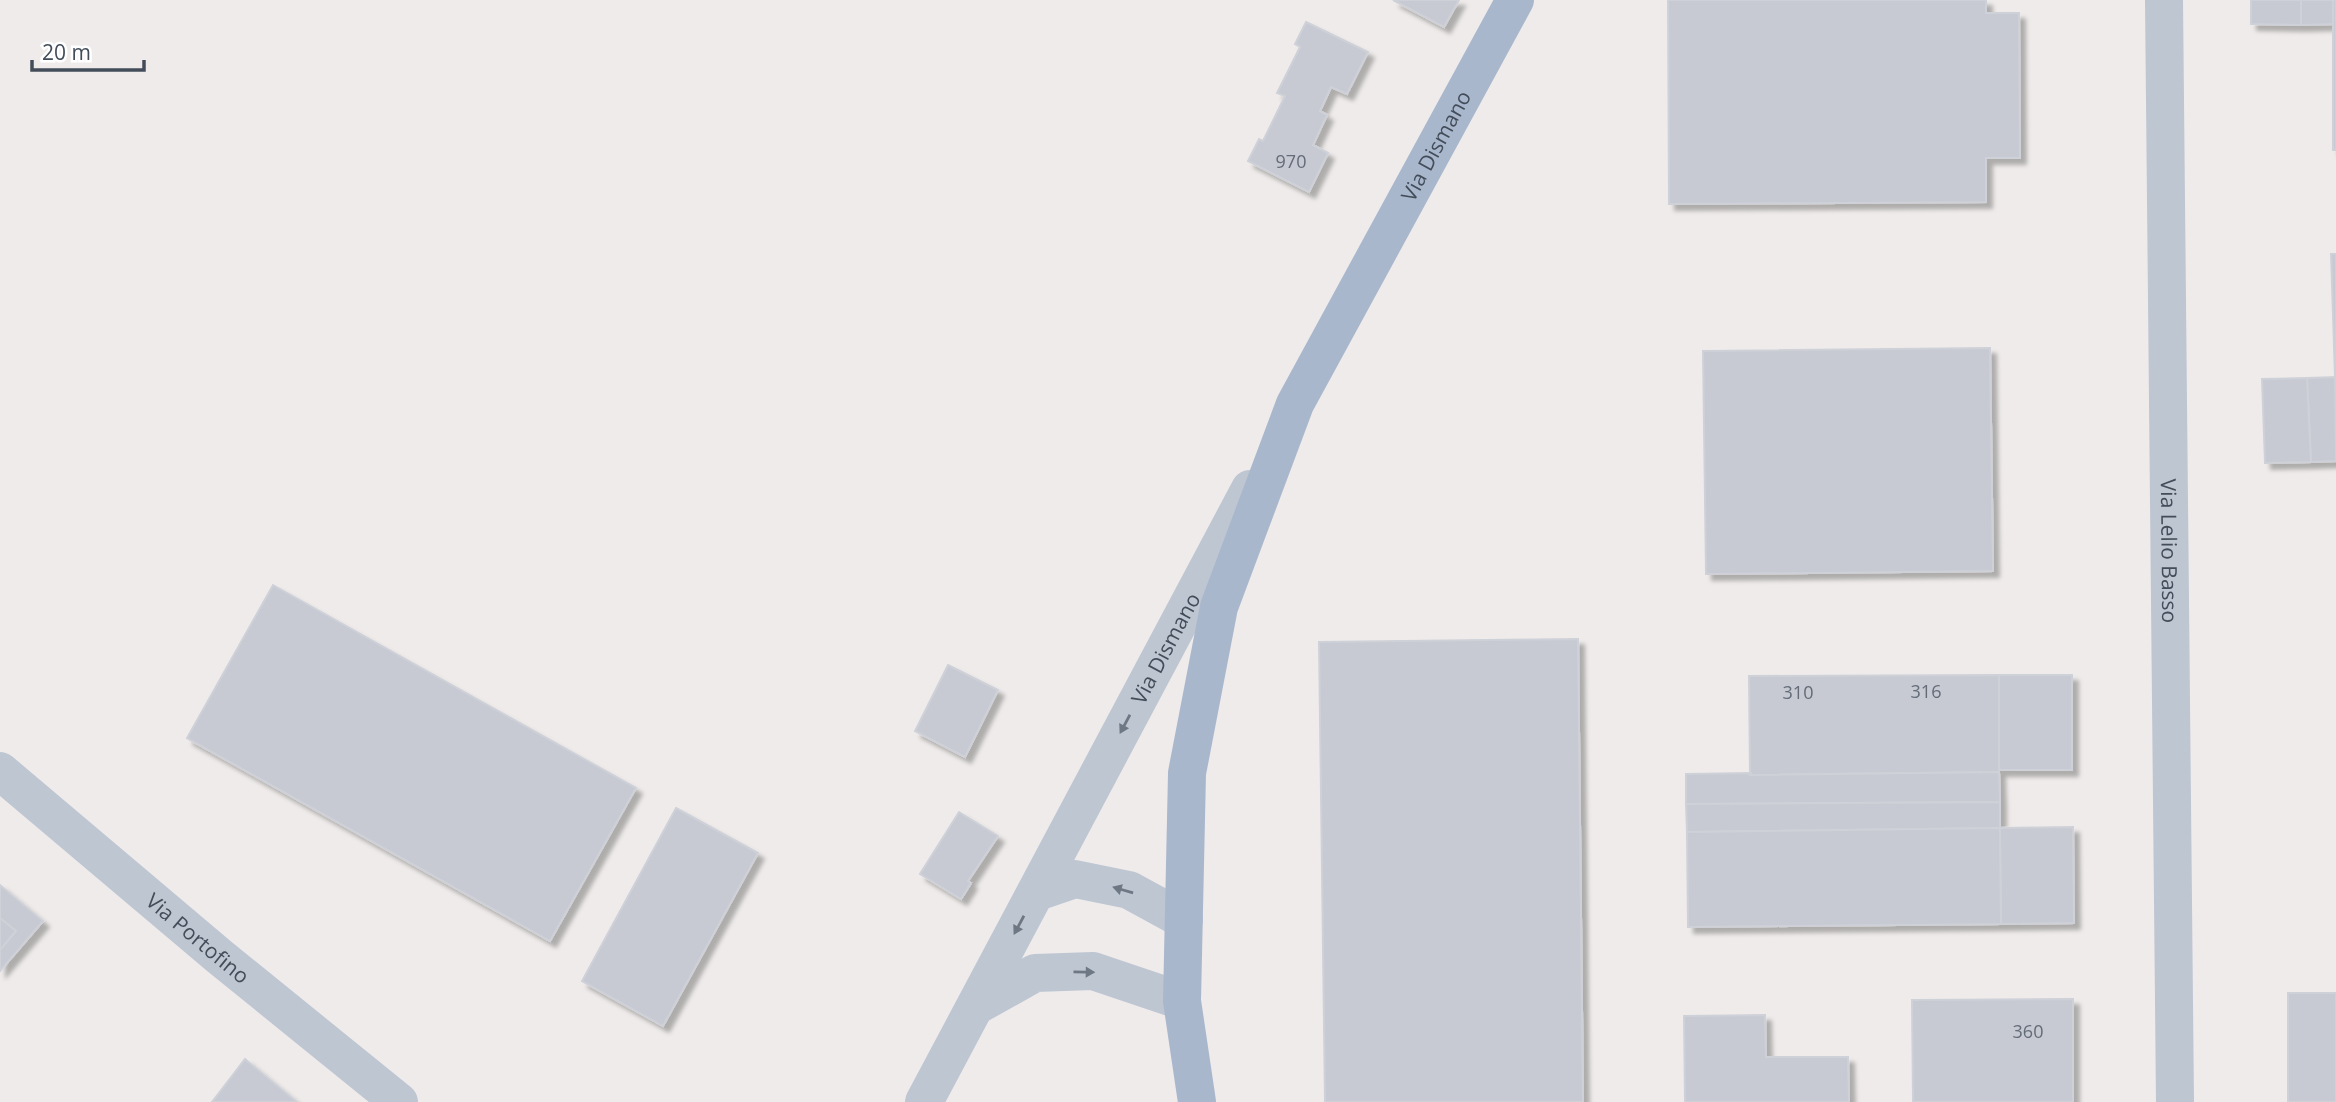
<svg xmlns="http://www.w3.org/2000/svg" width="2336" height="1102" font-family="'Open Sans',sans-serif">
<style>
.building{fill:#c7cad2;stroke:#cfd1d8;stroke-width:2;filter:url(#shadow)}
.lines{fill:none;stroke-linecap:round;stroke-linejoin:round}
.minor{stroke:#bec6d2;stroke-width:38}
.major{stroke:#a9b7cd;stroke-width:38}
.oneway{fill:#6e7784}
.labels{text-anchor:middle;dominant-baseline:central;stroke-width:5;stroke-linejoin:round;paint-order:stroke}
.number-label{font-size:18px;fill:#646c78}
.street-label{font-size:21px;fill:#434d5a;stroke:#fff}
</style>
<defs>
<filter id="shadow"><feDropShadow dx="6" dy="6" stdDeviation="2" flood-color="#0004"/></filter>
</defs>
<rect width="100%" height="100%" fill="#efebeb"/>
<g class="building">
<polygon points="1393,0 1459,0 1444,27"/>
<polygon points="1668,0 1986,0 1986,13 2019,13 2020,158 1986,158 1986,202 1669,204"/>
<polygon points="2251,0 2301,0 2301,25 2251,24"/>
<polygon points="2301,0 2333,0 2334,24 2301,25"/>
<rect x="2333" y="0" width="3" height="150"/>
<polygon points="1306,22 1368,52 1347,94 1331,87 1320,111 1327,115 1313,145 1328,153 1309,192 1248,161 1259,139 1263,141 1285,96 1277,93 1300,47 1295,44"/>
<polygon points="2331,254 2336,254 2336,399 2335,377"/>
<polygon points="1990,348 1993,571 1706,574 1703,351"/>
<polygon points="2335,377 2336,461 2311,462 2307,378"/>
<polygon points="2307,378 2311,462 2265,463 2262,379"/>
<polygon points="273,585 636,788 550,941 187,738"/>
<polygon points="1578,639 1583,1102 1325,1102 1319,642"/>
<polygon points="948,665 998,690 965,757 915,731"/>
<rect x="1999" y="675" width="73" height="95"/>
<polygon points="1999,675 1999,772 1750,775 1749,676"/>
<polygon points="1999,772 2000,802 1686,804 1686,774 1751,773 1750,775"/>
<polygon points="2000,802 2000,828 1687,832 1686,804"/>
<polygon points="676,808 758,853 663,1026 582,981"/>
<polygon points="959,812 998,836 968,881 971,883 961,899 920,874"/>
<polygon points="2073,827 2074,923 2001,924 2000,828"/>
<polygon points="2000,828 2001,924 1688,927 1687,832"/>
<polygon points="0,885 43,921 0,971 0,950 16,931 0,918"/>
<polygon points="0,918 16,931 0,950"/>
<rect x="2288" y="993" width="48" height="109"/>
<polygon points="2073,999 2073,1102 1913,1102 1912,1000"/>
<polygon points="1765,1015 1766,1057 1848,1057 1849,1102 1685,1102 1684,1016"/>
<polygon points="245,1059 297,1102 212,1102"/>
</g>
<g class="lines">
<g class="minor">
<path id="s1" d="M2164 0 2175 1102"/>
<path id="s2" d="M0 771 220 957 399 1102"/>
<polyline points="1037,892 1075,879 1129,890 1184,920"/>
<polyline points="976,1006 1035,973 1093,971 1182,1001"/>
<path id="s3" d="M924 1102 1250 489"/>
</g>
<path class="major" id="s4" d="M1197 1102 1182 1001 1187 773 1219 607 1295 404 1515 0"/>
</g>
<defs><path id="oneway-solid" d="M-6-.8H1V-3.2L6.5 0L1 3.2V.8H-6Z" transform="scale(1.75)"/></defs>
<g class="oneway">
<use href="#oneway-solid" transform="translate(1125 724) rotate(118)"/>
<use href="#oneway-solid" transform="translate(1123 890) rotate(-164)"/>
<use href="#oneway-solid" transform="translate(1019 925) rotate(118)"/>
<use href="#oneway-solid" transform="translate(1084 972) rotate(1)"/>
</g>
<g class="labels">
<g class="number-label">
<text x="1291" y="161">970</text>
<text x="1926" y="691">316</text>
<text x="1798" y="692">310</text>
<text x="2028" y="1031">360</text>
</g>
<g class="street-label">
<text stroke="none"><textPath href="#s4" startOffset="1010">Via Dismano</textPath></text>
<text stroke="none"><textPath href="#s1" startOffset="551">Via Lelio Basso</textPath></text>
<text stroke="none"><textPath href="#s3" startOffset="514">Via Dismano</textPath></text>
<text stroke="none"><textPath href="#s2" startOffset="259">Via Portofino</textPath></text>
</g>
</g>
<path d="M32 60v10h112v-10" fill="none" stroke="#434d5a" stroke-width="3.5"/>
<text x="42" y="60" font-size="21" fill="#434d5a" stroke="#ffffff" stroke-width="5" paint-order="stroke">20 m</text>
</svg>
